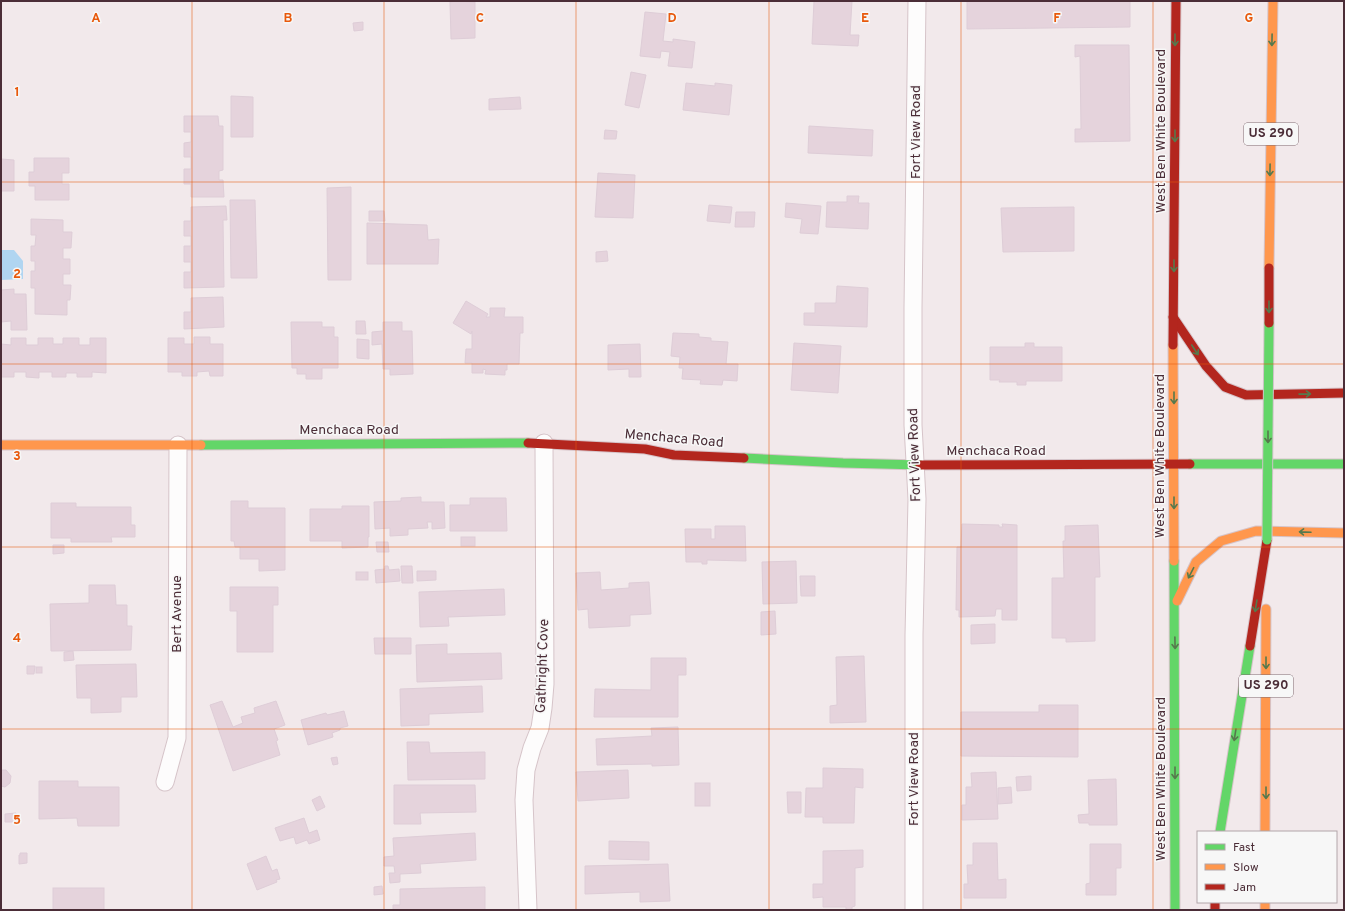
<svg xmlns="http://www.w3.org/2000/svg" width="1345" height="911" font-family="Overpass,sans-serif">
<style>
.water{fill:#b0d5f1}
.building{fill:#e5d3dc;stroke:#decdd7}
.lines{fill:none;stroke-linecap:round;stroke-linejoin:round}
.street-casing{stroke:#d6c4c9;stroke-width:19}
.fast-casing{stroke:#d6c4c9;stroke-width:11}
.slow-casing{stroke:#d6c4c9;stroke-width:11}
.jam-casing{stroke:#d6c4c9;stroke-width:11}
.street{stroke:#fdfcfc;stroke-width:17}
.fast{stroke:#63d668;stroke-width:9}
.slow{stroke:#ff974d;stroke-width:9}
.jam{stroke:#b3261e;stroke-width:9}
.fast-bridge-casing{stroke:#cfc5c8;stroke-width:11;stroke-linecap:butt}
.jam-bridge-casing{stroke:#cfc5c8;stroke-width:11;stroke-linecap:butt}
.fast-bridge{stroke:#63d668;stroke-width:9}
.jam-bridge{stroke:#b3261e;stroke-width:9}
.oneway{stroke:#56794d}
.grid{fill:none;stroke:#e8590c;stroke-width:1;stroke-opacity:0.55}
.labels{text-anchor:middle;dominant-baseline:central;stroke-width:3;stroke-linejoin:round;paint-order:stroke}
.shield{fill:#f7f7f7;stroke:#7f6a71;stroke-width:1}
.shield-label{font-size:13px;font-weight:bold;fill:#4b2d37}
.street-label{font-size:14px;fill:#4b2d37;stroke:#f7f7f7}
.grid-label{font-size:13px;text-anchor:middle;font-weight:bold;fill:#e8590c;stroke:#f7f7f7;stroke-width:3;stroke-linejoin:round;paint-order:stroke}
</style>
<rect width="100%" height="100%" fill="#f2e9eb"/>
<polygon class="water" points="1,250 14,250 23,261 23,279 1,280"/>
<g class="building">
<polygon points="457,1 475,2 475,38 451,39 450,2"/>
<polygon points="814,1 852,1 850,35 859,35 858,46 812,44"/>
<polygon points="967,1 1130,1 1130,27 967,29"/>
<polygon points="645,12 666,14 663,41 673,42 673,39 695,42 692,68 668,66 670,52 661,51 660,58 640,56"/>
<polygon points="363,22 363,30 354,31 353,23"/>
<polygon points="1075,45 1129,45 1130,141 1075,142 1075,129 1081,129 1080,56 1075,57"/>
<polygon points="631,72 646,75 639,108 625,105"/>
<polygon points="686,83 715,86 715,83 732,85 729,115 683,110"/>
<polygon points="231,96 253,97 253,137 231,137"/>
<polygon points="520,97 521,109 489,110 489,99"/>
<polygon points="184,116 218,116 219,126 223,126 223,170 219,171 219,180 223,180 224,197 191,197 191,184 184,184 184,169 191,169 191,157 184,157 184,143 191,142 191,132 184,132"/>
<polygon points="809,126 873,130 872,156 808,153"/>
<polygon points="605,130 617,131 616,139 604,139"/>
<polygon points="34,158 69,158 69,173 62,173 62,184 69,184 69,200 35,200 35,186 29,186 29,172 34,172"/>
<polygon points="1,159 14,160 14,191 1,191"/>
<polygon points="598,173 635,175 633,218 595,217"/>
<polygon points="351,187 351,280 328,280 327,188"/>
<polygon points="847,196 859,196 858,203 869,203 868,229 826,227 827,202 847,202"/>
<polygon points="230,200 255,200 257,278 231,278"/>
<polygon points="786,203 821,206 818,234 800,233 802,219 785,217"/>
<polygon points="709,205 732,207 730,223 707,221"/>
<polygon points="226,206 227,220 223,220 224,287 184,288 184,272 191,272 191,262 184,262 184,246 191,246 191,236 184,236 184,221 191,221 191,207"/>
<polygon points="1074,207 1074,251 1003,252 1001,208"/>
<polygon points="369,211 384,211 385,221 369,221"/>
<polygon points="736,212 755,212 754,227 735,227"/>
<polygon points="31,219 63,220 63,232 72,232 71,248 63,248 63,259 70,259 70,274 63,274 63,285 71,285 70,300 67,300 67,315 35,314 35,288 31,288 31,271 35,271 35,261 31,261 31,246 35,246 36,235 31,235"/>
<polygon points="367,223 427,225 428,240 439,239 438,264 367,264"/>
<polygon points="607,251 608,261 596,262 596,252"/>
<polygon points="837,286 868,288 867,327 804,325 804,313 815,313 815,303 836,303"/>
<polygon points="14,289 14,294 26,294 27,330 11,330 11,321 1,322 1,290"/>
<polygon points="223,297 224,327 184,329 184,312 191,312 191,298"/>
<polygon points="466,301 488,314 486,317 490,317 490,308 505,308 504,317 523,317 523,333 520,333 519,364 507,364 507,370 505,370 505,375 485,374 486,370 483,369 483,373 472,373 472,363 465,363 466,349 472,349 472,331 471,334 453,323"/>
<polygon points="356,321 365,321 366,334 356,334"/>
<polygon points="291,322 322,322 322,327 334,327 334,337 338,337 338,368 322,368 322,379 306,379 306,374 297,374 297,368 292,368"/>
<polygon points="383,322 402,322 402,331 412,331 413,374 390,375 390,369 383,369 382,344 372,345 372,332 383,331"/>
<polygon points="673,333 699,334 699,337 711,338 711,341 728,342 726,364 738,364 737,381 723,380 722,385 700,384 701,380 682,379 683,368 679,368 680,357 671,356"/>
<polygon points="194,337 210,337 210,344 223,344 223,376 210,376 209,371 197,372 197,376 182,376 182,372 168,372 168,338 184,338 184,344 194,344"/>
<polygon points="11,338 26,338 26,345 38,345 38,338 53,338 53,344 63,344 63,338 79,338 79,345 90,345 90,338 106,338 106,373 92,372 92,377 77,377 77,373 66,373 66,377 52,377 52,372 39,372 39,378 26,377 26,372 14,372 14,377 1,377 1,344 11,345"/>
<polygon points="357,339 369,340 369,359 357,358"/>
<polygon points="794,343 841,346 838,393 791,390"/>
<polygon points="1025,343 1034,343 1034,347 1062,347 1062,381 1026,381 1026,385 1017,385 1017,382 999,382 1000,380 990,380 990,347 1025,347"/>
<polygon points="640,344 641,377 629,377 629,369 608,370 608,345"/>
<polygon points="421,497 421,502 444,502 445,528 432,529 432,522 427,522 428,528 408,529 408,535 390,536 390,528 375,529 374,502 401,501 401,498"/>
<polygon points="470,498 506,498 507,531 450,531 450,505 470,505"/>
<polygon points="231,501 248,501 248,508 285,508 285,570 259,571 259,559 240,559 240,547 235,547 234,541 231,541"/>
<polygon points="51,503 76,503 76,507 131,507 131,525 135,525 135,537 111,537 112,542 71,542 71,538 51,538"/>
<polygon points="342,506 369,506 369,537 368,537 368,547 342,548 342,541 310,541 310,509 342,509"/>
<polygon points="962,524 999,525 999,527 1003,527 1002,524 1017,525 1017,620 1002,620 1002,609 996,609 995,616 959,617 959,610 956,610 957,547 961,547"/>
<polygon points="1098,525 1100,577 1095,577 1095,641 1066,642 1066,638 1052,638 1052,578 1064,578 1063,541 1065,541 1065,526"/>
<polygon points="715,526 745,526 746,561 707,560 707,564 702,564 702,562 686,562 685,529 711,529 711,539 715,539"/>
<rect x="461" y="537" width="14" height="9"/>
<polygon points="376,542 388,542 389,552 377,552"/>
<polygon points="53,545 64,545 64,553 53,554"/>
<polygon points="796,561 797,603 763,604 762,562"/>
<polygon points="385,566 388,566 389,570 399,569 400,581 376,583 375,570 385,569"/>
<polygon points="401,566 412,566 413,583 402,583"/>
<polygon points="417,571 436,571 436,580 417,581"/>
<rect x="356" y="572" width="12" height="8"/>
<polygon points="600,572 601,590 629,588 629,583 649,582 651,614 630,615 630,626 589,628 588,609 578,610 576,573"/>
<polygon points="800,576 815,576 815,596 801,596"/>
<polygon points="89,585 115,585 116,605 127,605 127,626 132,626 131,650 51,651 50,604 89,603"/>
<polygon points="230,587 278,587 278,605 273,605 273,652 237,652 237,611 230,611"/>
<polygon points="504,589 505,615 448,617 449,626 420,627 419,592"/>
<polygon points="775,611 776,634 761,635 761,612"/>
<polygon points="995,624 995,643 971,644 971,625"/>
<polygon points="374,638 411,638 411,654 375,654"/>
<polygon points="447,644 447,654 501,653 502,679 417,682 416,645"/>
<polygon points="73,651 74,660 64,661 64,652"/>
<polygon points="864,656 866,722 830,723 830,706 837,705 836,657"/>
<polygon points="651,658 686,658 686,675 678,675 678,717 594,717 595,689 651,690"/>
<polygon points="136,664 137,697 121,697 121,712 91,713 91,698 77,698 76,665"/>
<polygon points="27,666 35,666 34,674 27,674"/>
<rect x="36" y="667" width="6" height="6"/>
<polygon points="482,686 483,712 429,714 429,725 401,726 400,689"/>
<polygon points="222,701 233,727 243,723 241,717 255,713 254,708 276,701 285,725 274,729 278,740 276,741 280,755 233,771 210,705"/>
<polygon points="1039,705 1078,705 1078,757 961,756 961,712 1039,712"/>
<polygon points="344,711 348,726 340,728 340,730 332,733 333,737 308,745 301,720 326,713 327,715"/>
<polygon points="678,727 679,765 652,766 652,764 597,765 596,739 652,736 651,728"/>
<polygon points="407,742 429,742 430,753 485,752 485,779 408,780"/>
<polygon points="337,757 338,764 333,765 331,758"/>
<polygon points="823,768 863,769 863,788 855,787 854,823 823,823 823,817 805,817 806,788 823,788"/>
<polygon points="1,770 6,770 11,776 10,783 5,787 1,786"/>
<polygon points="628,770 629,798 578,801 576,772"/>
<polygon points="996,772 998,819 962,820 962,805 966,805 966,787 972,787 971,773"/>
<polygon points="1031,776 1031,790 1017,791 1016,777"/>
<polygon points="1116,779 1117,825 1089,825 1089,823 1079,823 1078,815 1089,814 1088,780"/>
<polygon points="39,781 78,781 78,787 119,787 119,826 78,826 77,818 39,819"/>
<rect x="695" y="783" width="15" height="23"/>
<polygon points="394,785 475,785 476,812 420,813 421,824 394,824"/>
<polygon points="1011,787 1012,803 998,804 998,788"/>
<polygon points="787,792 801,792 801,813 788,813"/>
<polygon points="320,796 325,807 317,811 312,800"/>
<polygon points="16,813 16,822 5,822 5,814"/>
<polygon points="304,818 309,833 317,830 320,840 309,844 307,840 296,844 294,837 280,841 275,828"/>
<polygon points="475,833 476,860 420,864 421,873 400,874 400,882 390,883 389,873 395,873 394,866 384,866 384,857 394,856 393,838"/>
<polygon points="609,841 649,842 649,860 609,859"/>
<polygon points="973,843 997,843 998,880 1006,879 1006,898 964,898 964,884 968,884 967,865 973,865"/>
<polygon points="1090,844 1121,844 1121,868 1116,868 1116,895 1086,895 1086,884 1090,883"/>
<polygon points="863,850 863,867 855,868 855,906 852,907 852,910 846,910 846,907 823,907 823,897 813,898 813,884 823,884 823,851"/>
<polygon points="20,853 27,853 27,863 19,864 19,855 20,855"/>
<polygon points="266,856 272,871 277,869 280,879 276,880 277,882 257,890 247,864"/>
<polygon points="668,864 670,901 640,902 640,892 585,894 585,866"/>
<polygon points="382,886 383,894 374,895 374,887"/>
<polygon points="485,887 485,910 393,910 393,905 400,905 400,889"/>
<rect x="53" y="888" width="51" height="22"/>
</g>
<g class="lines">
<defs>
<g id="street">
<polyline points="165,782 177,738 178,445"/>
<polyline points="528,910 524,800 526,770 532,748 540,728 543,708 545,684 544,443"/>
<polyline points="914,910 914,635 917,499 913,425 913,308 917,1"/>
</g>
<g id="fast">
<polyline points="201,445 528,443"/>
<polyline points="744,458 843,463 920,465"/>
<polyline points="1190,464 1344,464"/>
<polyline points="1174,561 1175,910"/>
<polyline points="1220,832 1250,646"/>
</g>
<g id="slow">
<polyline points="1269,268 1273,1"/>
<polyline points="1173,345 1174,561"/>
<polyline points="1,445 201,445"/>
<polyline points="1177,601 1196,562 1221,541 1256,531 1344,533"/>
<polyline points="1265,832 1266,609"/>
<polyline points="1265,902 1265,910"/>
</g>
<g id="jam">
<polyline points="1173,317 1206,366 1225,387 1246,395 1344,393"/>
<polyline points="1173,345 1176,1"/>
<polyline points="528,443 645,449 674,455 744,458"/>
<polyline points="920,465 1190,464"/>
<polyline points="1250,646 1267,540"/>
<polyline points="1215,902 1215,910"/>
</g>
</defs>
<use href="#street" class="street-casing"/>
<use href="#fast" class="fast-casing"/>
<use href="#slow" class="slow-casing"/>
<use href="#jam" class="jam-casing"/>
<use href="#street" class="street"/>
<use href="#fast" class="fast"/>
<use href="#slow" class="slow"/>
<use href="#jam" class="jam"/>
<defs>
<polyline id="fast-bridge" points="1267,540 1269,323"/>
<polyline id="jam-bridge" points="1269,323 1269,268"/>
</defs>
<use href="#fast-bridge" class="fast-bridge-casing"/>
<use href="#jam-bridge" class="jam-bridge-casing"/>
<use href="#fast-bridge" class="fast-bridge"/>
<use href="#jam-bridge" class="jam-bridge"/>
</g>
<defs><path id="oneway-shaft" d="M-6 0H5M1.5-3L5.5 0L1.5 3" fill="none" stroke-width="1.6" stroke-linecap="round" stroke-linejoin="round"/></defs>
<g class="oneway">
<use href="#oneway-shaft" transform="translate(1175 40) rotate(90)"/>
<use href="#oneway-shaft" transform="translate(1272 40) rotate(91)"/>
<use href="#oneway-shaft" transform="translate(1175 136) rotate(90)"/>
<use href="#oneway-shaft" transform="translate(1270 170) rotate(91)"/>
<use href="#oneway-shaft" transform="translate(1174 266) rotate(90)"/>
<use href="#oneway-shaft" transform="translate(1269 307) rotate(90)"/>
<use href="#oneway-shaft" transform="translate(1195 350) rotate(57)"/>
<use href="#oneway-shaft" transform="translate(1305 394) rotate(-1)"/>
<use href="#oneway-shaft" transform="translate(1174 398) rotate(90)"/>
<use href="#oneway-shaft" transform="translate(1268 437) rotate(90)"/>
<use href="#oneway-shaft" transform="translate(1174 503) rotate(90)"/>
<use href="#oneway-shaft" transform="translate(1305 532) rotate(-178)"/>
<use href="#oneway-shaft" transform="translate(1191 573) rotate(117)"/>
<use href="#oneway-shaft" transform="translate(1256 606) rotate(99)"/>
<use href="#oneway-shaft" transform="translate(1175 643) rotate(89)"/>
<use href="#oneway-shaft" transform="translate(1266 663) rotate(90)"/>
<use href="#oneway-shaft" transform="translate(1235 735) rotate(99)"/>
<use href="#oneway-shaft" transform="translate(1175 773) rotate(90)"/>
<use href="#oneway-shaft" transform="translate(1266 793) rotate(90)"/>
</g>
<path class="grid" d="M192 1V910M384 1V910M576 1V910M769 1V910M961 1V910M1153 1V910M1 182H1344M1 364H1344M1 547H1344M1 729H1344"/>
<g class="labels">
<g class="shield">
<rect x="1244" y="123" width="54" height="22" rx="3"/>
<rect x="1239" y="675" width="54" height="22" rx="3"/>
</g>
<g class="shield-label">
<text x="1271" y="134">US 290</text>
<text x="1266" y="686">US 290</text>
</g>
<g class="street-label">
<text transform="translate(1161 131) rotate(-90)">West Ben White Boulevard</text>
<text transform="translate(916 132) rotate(-90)">Fort View Road</text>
<text x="349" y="430">Menchaca Road</text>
<text transform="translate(674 439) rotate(5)">Menchaca Road</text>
<text x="996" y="451">Menchaca Road</text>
<text transform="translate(915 455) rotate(-92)">Fort View Road</text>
<text transform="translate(1160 456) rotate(-90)">West Ben White Boulevard</text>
<text transform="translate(177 614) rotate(-90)">Bert Avenue</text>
<text transform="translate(543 666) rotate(-88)">Gathright Cove</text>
<text transform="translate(914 779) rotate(-90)">Fort View Road</text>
<text transform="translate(1161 779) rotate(-90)">West Ben White Boulevard</text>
</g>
</g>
<g class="grid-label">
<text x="96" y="22">A</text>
<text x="288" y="22">B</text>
<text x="480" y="22">C</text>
<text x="672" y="22">D</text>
<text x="865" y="22">E</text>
<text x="1057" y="22">F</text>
<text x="1249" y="22">G</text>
<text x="17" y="96">1</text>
<text x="17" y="278">2</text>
<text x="17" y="460">3</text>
<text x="17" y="642">4</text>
<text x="17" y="824">5</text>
</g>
<rect width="1345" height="911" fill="none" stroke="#4b2d37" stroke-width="4"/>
<rect x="1197" y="831" width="140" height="72" fill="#f7f7f7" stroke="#b2a6aa"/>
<rect x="1205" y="844" width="20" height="6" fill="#63d668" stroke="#b2a6aa"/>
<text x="1233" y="851" font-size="12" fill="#4b2d37">Fast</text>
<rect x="1205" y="864" width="20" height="6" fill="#ff974d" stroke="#b2a6aa"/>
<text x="1233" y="871" font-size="12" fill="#4b2d37">Slow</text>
<rect x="1205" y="884" width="20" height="6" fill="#b3261e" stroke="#b2a6aa"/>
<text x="1233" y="891" font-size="12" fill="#4b2d37">Jam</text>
</svg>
